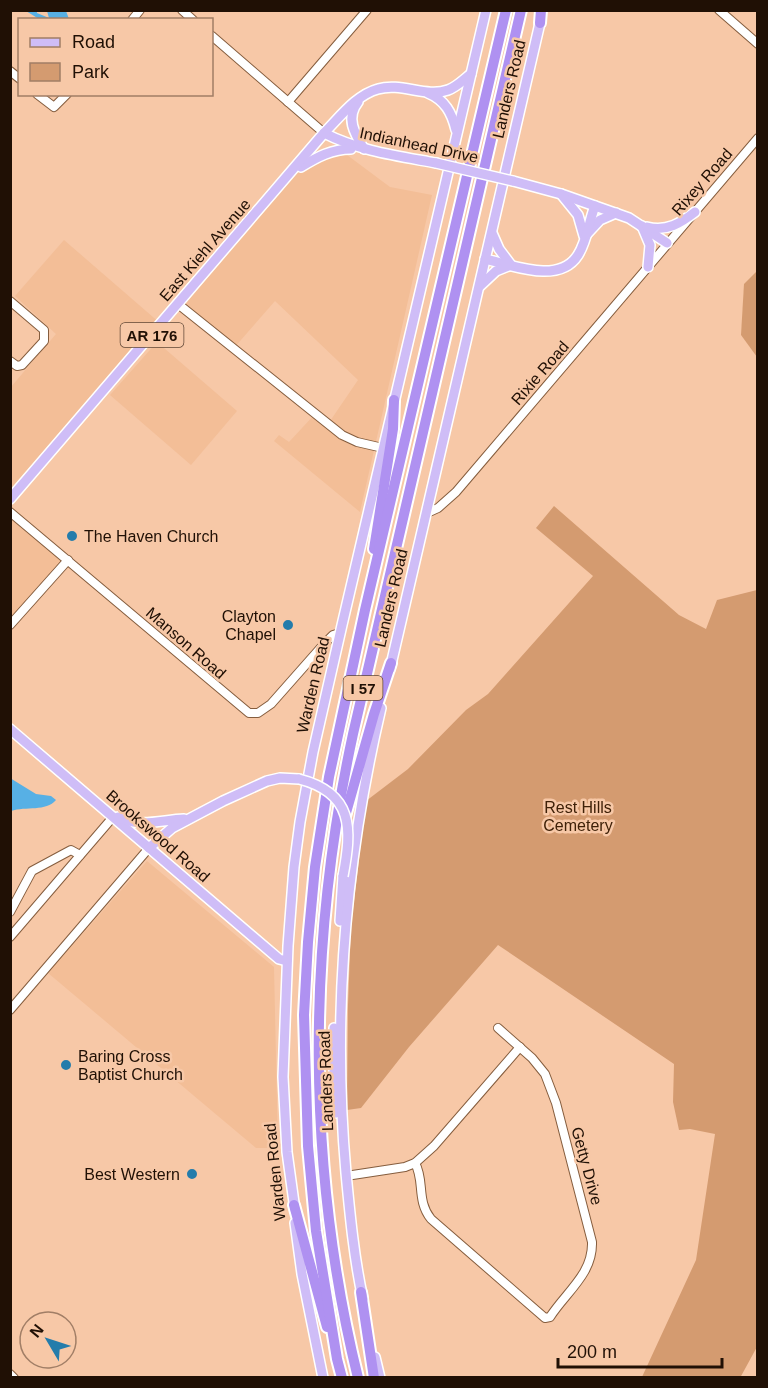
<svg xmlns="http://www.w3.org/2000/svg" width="768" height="1388" font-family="Helvetica,sans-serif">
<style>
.built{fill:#f3be97}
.green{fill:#d49b70}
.water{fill:#57b0e5}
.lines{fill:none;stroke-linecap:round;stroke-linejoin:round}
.minor-casing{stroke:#855d3e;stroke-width:10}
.major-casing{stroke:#fff;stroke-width:12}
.highway-casing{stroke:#fff;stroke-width:14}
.minor{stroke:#fff;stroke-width:8}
.major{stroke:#cfbdf7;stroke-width:9}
.highway{stroke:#af91f1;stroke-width:10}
.major-bridge-casing{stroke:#fff;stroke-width:12;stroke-linecap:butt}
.major-bridge{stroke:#cfbdf7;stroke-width:9}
.poi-dot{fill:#247cab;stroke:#f7c8a7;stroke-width:2}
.labels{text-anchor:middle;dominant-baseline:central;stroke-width:5;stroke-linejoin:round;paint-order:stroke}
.shield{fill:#f7c8a7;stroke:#604736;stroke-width:1.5}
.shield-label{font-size:15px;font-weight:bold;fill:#201005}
.street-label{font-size:16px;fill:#201005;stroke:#f7c8a7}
.poi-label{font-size:16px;fill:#201005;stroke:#f7c8a7;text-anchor:start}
.park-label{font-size:16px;fill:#3f2108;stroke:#f7c8a7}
</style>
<rect width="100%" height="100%" fill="#f7c8a7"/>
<g class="built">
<polygon points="339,149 390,187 432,195 360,512 274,441 279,435 289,442 315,414 328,424 358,380 275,301 234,348 176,306 293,171"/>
<polygon points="64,240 161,324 11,499 11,387 56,334 15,296"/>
<polygon points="157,342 237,411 191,465 110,395"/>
<polygon points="11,512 68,560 11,627"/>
<polygon points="147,861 274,967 278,1148 256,1148 48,973"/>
</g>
<g class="green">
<polygon points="756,272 758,273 757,357 741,335 744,284"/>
<polygon points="554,506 679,615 706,629 717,600 757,590 758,1345 740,1378 642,1377 696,1260 715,1134 690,1129 679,1130 673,1102 674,1064 498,945 409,1047 361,1108 347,1110 348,1005 351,926 366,801 408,769 466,710 488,694 593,576 536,528"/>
</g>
<g class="water">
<polygon points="26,11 37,11 37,13 49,18 47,11 66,11 69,19 39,19"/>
<path d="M10 778 36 794 51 796 56 800C46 812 26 806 11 811Z"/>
</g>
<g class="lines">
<defs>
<g id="minor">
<polyline points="182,10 193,20"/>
<polyline points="719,10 758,44"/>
<polyline points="132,20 140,10"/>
<polyline points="212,36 324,133"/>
<polyline points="10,71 20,79"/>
<polyline points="37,94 54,107 67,94"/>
<polyline points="288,102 367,10"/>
<polyline points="10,301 44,330 44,341 22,365 17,366 10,361"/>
<polyline points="178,304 342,435 357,442 383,448"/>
<polyline points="10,512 249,713 258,713 271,704 324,644 333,635 340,633"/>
<polyline points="427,513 438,508 456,492 758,138"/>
<polyline points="10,625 68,560"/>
<polyline points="10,912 32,871 71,850 80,855"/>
<polyline points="10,937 113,817"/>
<polyline points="10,1010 149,848"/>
<path d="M415 1163C425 1181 416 1200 431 1219L545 1318 550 1317C566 1292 593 1274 592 1242L556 1103 545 1074 532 1058 498 1028"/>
<polyline points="346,1176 405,1167 415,1163 434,1146 520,1047"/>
<polyline points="10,1374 14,1378"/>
</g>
<g id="major">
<path d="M428 93C445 100 452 113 456 130"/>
<path d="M358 102C345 118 355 134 364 149"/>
<path d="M324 133C359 151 398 156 436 163"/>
<path d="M301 167C317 157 332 149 351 149"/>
<polyline points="513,181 561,194 629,218 667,243"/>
<polyline points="561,194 578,215 584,236"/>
<polyline points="642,226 650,245 648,267"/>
<path d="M647 227C667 232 681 223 695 212"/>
<polyline points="587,234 600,220 616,213"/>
<path d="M485 259C512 265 559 285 578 255 587 241 589 221 595 206"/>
<polyline points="480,286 496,271 511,265 499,249 492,233"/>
<path d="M10 499 324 133C340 117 356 95 378 89 401 82 426 98 448 90 457 87 464 79 471 74"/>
<polyline points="390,669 540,23"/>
<polyline points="10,729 279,959 287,961"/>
<path d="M118 817C139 828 161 820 184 819"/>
<polyline points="149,848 172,828 223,801 267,781 280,778 299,779"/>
<polyline points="340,921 343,876"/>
<polyline points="334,1028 334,1088 336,1113"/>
<polyline points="295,1210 287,1152 283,1077 288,946 294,867 300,822 313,752 342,625 486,10"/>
<polyline points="295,1223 302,1274 323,1378"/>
<path d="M363 1299C354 1258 350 1215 346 1173 332 1017 345 861 381 708"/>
<polyline points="375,1357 380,1378"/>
</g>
<g id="highway">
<polyline points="540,23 541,10"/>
<polyline points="374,549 393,429 394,400"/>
<polyline points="344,820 374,714 391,663"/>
<polyline points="294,1205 327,1327"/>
<polyline points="361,1292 374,1378"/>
<polyline points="342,1378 337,1359 316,1231 308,1146 304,1015 308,942 315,867 329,777 365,610 506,10"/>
<path d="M358 1378C306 1166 307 946 353 734L521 10"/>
</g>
</defs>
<use href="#minor" class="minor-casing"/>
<use href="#major" class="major-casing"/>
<use href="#highway" class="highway-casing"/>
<use href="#minor" class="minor"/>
<use href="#major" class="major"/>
<use href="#highway" class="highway"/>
<defs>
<g id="major-bridge">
<polyline points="436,163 513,181"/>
<path d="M299 779C354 793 352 829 343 876"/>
</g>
</defs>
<use href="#major-bridge" class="major-bridge-casing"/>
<use href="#major-bridge" class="major-bridge"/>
</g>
<g class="poi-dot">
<circle cx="72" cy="536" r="6"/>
<circle cx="288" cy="625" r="6"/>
<circle cx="66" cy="1065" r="6"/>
<circle cx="192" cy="1174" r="6"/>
</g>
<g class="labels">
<g class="shield">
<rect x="120.5" y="323" width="63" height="24" rx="4.5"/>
<rect x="343.5" y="676" width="39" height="24" rx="4.5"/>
</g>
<g class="shield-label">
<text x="152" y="335">AR 176</text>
<text x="363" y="688">I 57</text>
</g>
<g class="street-label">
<text transform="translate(509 89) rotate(-77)">Landers Road</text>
<text transform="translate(419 145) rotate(12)">Indianhead Drive</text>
<text transform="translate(702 182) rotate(-49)">Rixey Road</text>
<text transform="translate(205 250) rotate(-49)">East Kiehl Avenue</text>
<text transform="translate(540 373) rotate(-49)">Rixie Road</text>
<text transform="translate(391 598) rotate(-77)">Landers Road</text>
<text transform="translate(186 643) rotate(41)">Manson Road</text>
<text transform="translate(313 685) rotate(-77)">Warden Road</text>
<text transform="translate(158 836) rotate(41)">Brookswood Road</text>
<text transform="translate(326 1081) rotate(-92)">Landers Road</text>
<text transform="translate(587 1166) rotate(75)">Getty Drive</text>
<text transform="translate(275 1172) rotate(-96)">Warden Road</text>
</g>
<g class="poi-label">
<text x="84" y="536">The Haven Church</text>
<text x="276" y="616" text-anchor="end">Clayton<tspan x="276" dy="18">Chapel</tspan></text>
<text x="78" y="1056">Baring Cross<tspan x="78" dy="18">Baptist Church</tspan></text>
<text x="180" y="1174" text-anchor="end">Best Western</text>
</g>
<g class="park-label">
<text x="578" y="807">Rest Hills<tspan x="578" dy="18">Cemetery</tspan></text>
</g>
</g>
<rect width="768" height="1388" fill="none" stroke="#201005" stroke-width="24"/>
<rect x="18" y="18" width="195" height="78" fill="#f7c8a7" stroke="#a17e66" stroke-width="1.5"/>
<rect x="30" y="38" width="30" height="9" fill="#cfbdf7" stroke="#a17e66" stroke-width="1.5"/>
<text x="72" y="48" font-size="18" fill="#201005">Road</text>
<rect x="30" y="63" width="30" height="18" fill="#d49b70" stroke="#a17e66" stroke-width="1.5"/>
<text x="72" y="78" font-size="18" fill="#201005">Park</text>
<g transform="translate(48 1340) rotate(309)"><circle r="28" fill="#f7c8a7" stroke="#a17e66" stroke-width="1.5"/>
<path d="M0-4.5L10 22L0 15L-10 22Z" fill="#247cab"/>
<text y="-9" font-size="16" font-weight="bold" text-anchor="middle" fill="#201005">N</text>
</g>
<path d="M558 1358v9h164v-9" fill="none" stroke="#201005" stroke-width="3"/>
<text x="567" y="1358" font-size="18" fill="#201005" stroke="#f7c8a7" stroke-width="4.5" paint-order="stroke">200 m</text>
</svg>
